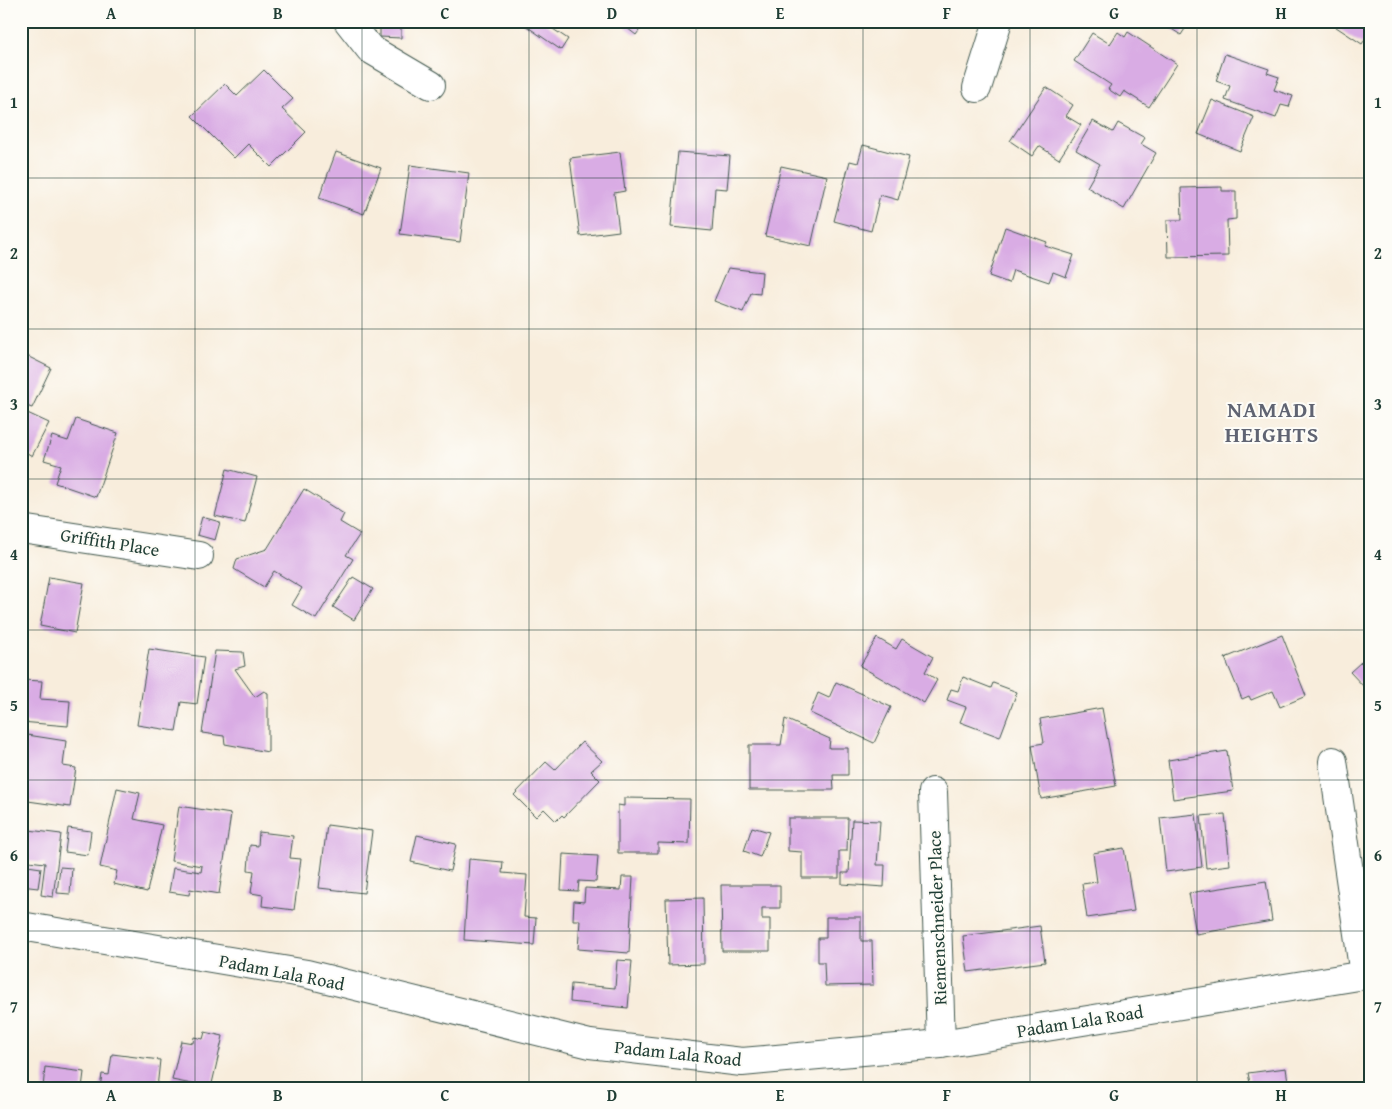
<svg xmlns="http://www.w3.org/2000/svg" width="1392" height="1109" font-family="'Gentium Book Plus',serif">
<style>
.building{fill:#d9ace4}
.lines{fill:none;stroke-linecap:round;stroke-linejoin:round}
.minor-casing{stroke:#40574d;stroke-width:30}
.minor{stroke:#fff;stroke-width:28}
.grid{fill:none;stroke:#1f3d34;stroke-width:1;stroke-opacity:0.55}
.labels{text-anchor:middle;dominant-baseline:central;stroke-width:4;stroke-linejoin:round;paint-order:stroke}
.street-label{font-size:18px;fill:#1f3d34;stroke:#fdfcf7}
.district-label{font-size:22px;font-weight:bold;letter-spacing:1px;fill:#606472;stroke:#fdfcf7}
.neatline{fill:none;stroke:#1f3d34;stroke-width:2}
.grid-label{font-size:16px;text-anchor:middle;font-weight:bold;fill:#1f3d34}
</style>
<rect width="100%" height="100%" fill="#fdfcf7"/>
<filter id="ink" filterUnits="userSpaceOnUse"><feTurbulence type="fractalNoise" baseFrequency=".02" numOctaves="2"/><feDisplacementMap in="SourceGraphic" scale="10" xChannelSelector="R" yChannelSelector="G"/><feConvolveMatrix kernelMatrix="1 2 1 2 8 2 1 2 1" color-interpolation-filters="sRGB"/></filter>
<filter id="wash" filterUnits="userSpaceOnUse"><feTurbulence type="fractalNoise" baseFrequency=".0096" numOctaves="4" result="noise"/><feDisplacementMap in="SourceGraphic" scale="20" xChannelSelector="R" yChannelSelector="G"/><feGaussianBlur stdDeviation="1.12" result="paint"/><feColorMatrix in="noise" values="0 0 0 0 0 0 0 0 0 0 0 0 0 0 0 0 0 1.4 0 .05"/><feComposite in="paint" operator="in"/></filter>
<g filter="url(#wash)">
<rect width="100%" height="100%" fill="#f8eddc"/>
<g id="blocks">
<g class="building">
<polygon points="380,21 401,21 401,38 380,37"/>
<polygon points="519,21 541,21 568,39 561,50"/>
<polygon points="618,21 646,21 636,35"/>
<polygon points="1159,21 1190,21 1181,35"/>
<polygon points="1327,21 1368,21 1371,23 1371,31 1362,44"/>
<polygon points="1118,32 1125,37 1128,32 1177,64 1149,107 1124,91 1120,97 1108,89 1111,85 1074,61 1092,33 1110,44"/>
<polygon points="1225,54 1269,69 1267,73 1279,77 1274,90 1293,96 1289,107 1281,105 1276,118 1225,100 1230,86 1216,81"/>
<polygon points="264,70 293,99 282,109 306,132 271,167 248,144 234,158 192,116 225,84 237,96"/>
<polygon points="1046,87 1073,105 1066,116 1081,125 1059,159 1039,146 1032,156 1010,141"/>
<polygon points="1212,100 1254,117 1240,151 1198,134"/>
<polygon points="1093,121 1113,132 1118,123 1145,138 1141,144 1156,153 1124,209 1087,187 1100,164 1076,150"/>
<polygon points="863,145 909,157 898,200 880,195 871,231 834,221 850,161 858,163"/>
<polygon points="336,152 381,168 364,214 319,198"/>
<polygon points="620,152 625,191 614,193 619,231 580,236 570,158"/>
<polygon points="678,152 730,156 727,189 715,188 712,231 671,227"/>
<polygon points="410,165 469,173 460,242 400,234"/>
<polygon points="781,166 827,176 811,246 765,236"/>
<polygon points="1222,187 1222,191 1236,191 1236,219 1227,220 1228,256 1168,257 1167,220 1182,220 1181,188"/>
<polygon points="1005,227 1047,242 1045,246 1074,255 1066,277 1053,272 1049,282 1013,270 1009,283 989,276"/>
<polygon points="728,268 762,272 760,294 751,293 743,312 714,301"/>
<polygon points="21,353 51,368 32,408 21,404"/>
<polygon points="21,410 49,423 32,456 24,451 21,456"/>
<polygon points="76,419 118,433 96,497 55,483 61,465 44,460 52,436 68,441"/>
<polygon points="227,469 257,477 245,523 215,516"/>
<polygon points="304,489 344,514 340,522 360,534 346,555 353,559 316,619 292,605 302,588 274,571 264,587 234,569 237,559 267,549"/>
<polygon points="202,517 220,522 215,540 197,535"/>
<polygon points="49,577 84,583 75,633 40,626"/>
<polygon points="353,577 373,589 354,620 333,607"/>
<polygon points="1282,635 1306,696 1280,707 1273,691 1251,700 1249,696 1242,699 1225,658"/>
<polygon points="877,638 896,649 902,639 933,657 925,672 937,680 924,703 860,666"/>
<polygon points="149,649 204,657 197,704 181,702 176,731 137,725"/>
<polygon points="215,651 243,652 245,666 235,669 255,697 264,691 268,693 268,752 225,744 224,736 202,733"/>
<polygon points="1371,653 1371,682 1365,688 1350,672"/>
<polygon points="963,677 991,688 993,683 1017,692 1000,737 960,722 966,707 947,700 951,689 958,691"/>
<polygon points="21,680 42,681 40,699 70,701 68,726 21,722"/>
<polygon points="836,682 891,707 874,743 810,713 818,693 829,698"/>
<polygon points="1102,708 1116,786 1041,799 1032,745 1044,743 1040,719"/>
<polygon points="785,719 830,739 829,748 848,748 848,775 833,775 834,790 749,790 749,745 781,745"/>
<polygon points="21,734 66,741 63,766 76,768 70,807 21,800"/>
<polygon points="582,742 602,761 591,771 600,780 564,817 562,815 556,821 544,809 536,817 514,795 546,762 555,770"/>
<polygon points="1227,751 1233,791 1173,799 1168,760"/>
<polygon points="117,788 140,793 134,819 162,825 147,892 114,884 117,871 100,867"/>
<polygon points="624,798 690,799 689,844 658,843 658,853 618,853 618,805 624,806"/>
<polygon points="179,806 231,814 219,894 190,889 189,895 169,892 173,868 201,872 202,866 171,861"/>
<polygon points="1196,814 1202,867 1166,872 1160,818"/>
<polygon points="1225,814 1230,865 1206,868 1201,816"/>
<polygon points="788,818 848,818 847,851 839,851 839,878 802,878 802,852 788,851"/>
<polygon points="852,820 880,821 877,865 885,865 884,887 842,884 842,873 849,873"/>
<polygon points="327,825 372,831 364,893 319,888"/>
<polygon points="752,827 769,832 760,857 744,851"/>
<polygon points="68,828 91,831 88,855 65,852"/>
<polygon points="21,829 61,834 53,897 41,895 45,863 21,860"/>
<polygon points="259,832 293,836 290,858 301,859 294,910 262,906 263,895 251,893 254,871 248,870 250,845 258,846"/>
<polygon points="417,835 456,844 450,871 411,862"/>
<polygon points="1124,848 1134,911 1087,918 1082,884 1097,882 1093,853"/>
<polygon points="563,854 598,856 596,882 579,881 578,891 561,890"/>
<polygon points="469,859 503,862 502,873 527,875 524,917 536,918 534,945 464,940"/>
<polygon points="21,865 41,868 38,888 21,886"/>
<polygon points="60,867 72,868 70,894 57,893"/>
<polygon points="622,877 633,877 629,953 578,949 580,920 573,920 574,901 584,902 585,888 621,890"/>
<polygon points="1266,881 1272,921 1196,934 1189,893"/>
<polygon points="721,885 780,885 780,908 762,908 762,919 770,919 770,951 722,951"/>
<polygon points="703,898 704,964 668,965 666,899"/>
<polygon points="826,917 861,917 861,941 872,941 873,985 825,986 824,962 818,962 818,938 826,938"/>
<polygon points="1040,926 1045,962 968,972 963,936"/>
<polygon points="617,960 632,961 628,1008 570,1002 571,984 615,988"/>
<polygon points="205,1032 223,1036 211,1088 172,1080 181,1041 193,1043 194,1037 203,1039"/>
<polygon points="112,1054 160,1060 157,1088 100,1088 102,1074 109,1075"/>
<polygon points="45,1067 84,1072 82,1088 43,1088"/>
<polygon points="1286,1068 1289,1088 1251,1088 1248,1073"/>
</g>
</g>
</g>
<g filter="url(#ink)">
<use href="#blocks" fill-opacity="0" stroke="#40574d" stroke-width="1"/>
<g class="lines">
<defs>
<g id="minor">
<polyline points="348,21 370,49 431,85"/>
<polyline points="977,88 998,21"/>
<polyline points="21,529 199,556"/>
<polyline points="1333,761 1364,975"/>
<polyline points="933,792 941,1044"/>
<polyline points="21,926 307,974 590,1044 742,1062 941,1044 1371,974"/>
</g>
</defs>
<use href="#minor" class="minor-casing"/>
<use href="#minor" class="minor"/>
</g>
</g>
<path class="grid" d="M195 21V1088M362 21V1088M529 21V1088M696 21V1088M863 21V1088M1030 21V1088M1197 21V1088M21 178H1371M21 329H1371M21 479H1371M21 630H1371M21 780H1371M21 931H1371"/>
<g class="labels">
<g class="street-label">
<text transform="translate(110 542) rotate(9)">Griffith Place</text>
<text transform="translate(937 918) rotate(-92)">Riemenschneider Place</text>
<text transform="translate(282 972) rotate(11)">Padam Lala Road</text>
<text transform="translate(1080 1021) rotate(-9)">Padam Lala Road</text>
<text transform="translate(678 1053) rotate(6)">Padam Lala Road</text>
</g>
<g class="district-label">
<text x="1272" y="409">NAMADI<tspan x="1272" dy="25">HEIGHTS</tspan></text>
</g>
</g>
<rect width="1392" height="1109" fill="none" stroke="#fdfcf7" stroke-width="55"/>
<rect x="28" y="28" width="1336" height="1054" class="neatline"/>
<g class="grid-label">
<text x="111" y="19">A</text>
<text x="278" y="19">B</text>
<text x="445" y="19">C</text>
<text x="612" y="19">D</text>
<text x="780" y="19">E</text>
<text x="947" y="19">F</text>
<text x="1114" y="19">G</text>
<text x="1281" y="19">H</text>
<text x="14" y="108">1</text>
<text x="1378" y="108">1</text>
<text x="14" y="259">2</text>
<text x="1378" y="259">2</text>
<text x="14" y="410">3</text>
<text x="1378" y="410">3</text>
<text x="14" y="560">4</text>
<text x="1378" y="560">4</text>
<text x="14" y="711">5</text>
<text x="1378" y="711">5</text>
<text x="14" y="861">6</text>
<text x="1378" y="861">6</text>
<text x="14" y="1012">7</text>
<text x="1378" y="1012">7</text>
<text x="111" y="1101">A</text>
<text x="278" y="1101">B</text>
<text x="445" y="1101">C</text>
<text x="612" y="1101">D</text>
<text x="780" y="1101">E</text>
<text x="947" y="1101">F</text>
<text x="1114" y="1101">G</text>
<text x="1281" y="1101">H</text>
</g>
</svg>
